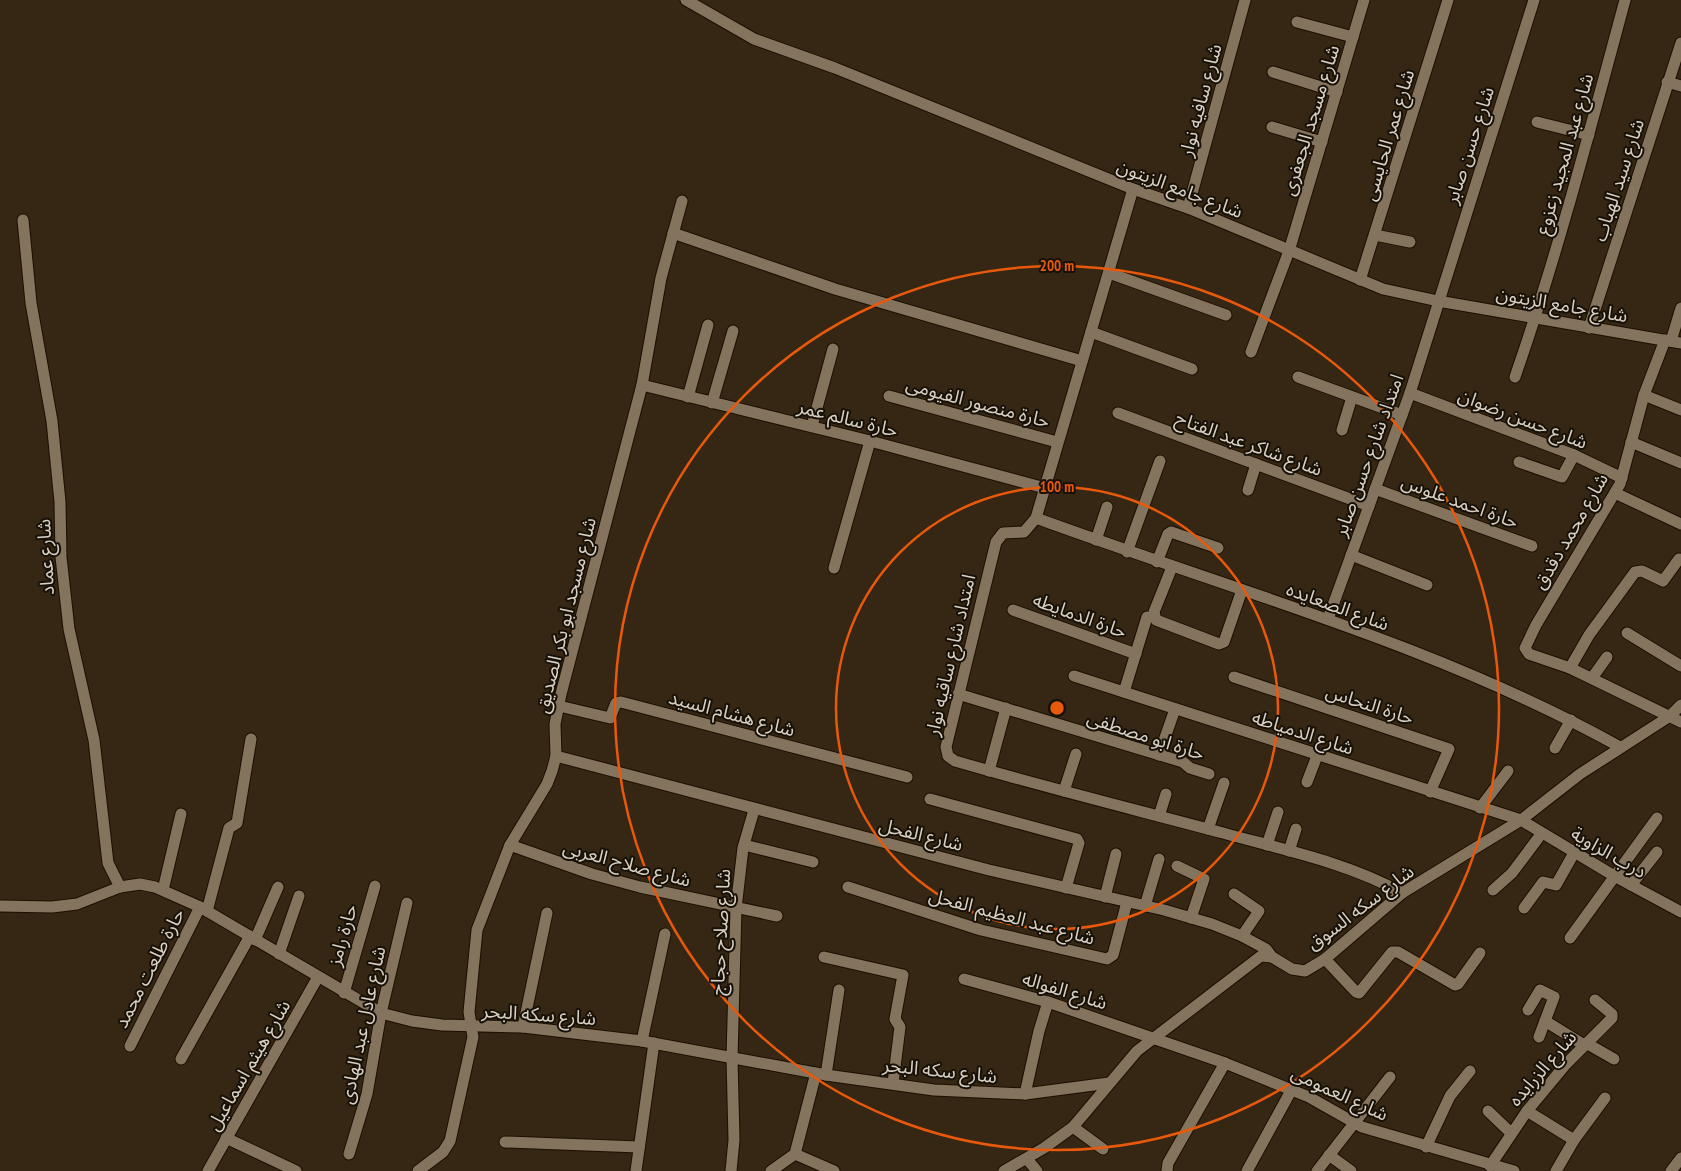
<svg xmlns="http://www.w3.org/2000/svg" width="1681" height="1171" font-family="'PT Sans Narrow','Noto Sans Arabic',sans-serif">
<style>
.lines{fill:none;stroke-linecap:round;stroke-linejoin:round}
.minor-casing{stroke:#1c0f00;stroke-width:13}
.minor{stroke:#84735d;stroke-width:11}
.ring{fill:none;stroke:#e8590c;stroke-width:2.5}
.labels{text-anchor:middle;dominant-baseline:central;stroke-width:4;stroke-linejoin:round;paint-order:stroke}
.street-label{font-size:19px;fill:#d9d0c4;stroke:#171108}
.centre{fill:#e8590c;stroke:#171108;stroke-width:2.5}
.ring-label{font-size:15px;text-anchor:middle;font-weight:bold;fill:#e8590c;stroke:#171108;stroke-width:4;stroke-linejoin:round;paint-order:stroke}
</style>
<rect width="100%" height="100%" fill="#352713"/>
<g class="lines">
<defs>
<g id="minor">
<polyline points="686,0 754,39 835,68 1133,189 1188,208 1383,289 1438,301 1681,343"/>
<polyline points="1297,22 1353,37"/>
<polyline points="1273,72 1337,92"/>
<polyline points="1667,82 1681,86"/>
<polyline points="1537,122 1589,135"/>
<polyline points="1272,127 1322,142"/>
<path d="M1133 189 1036 518 1024 532 1003 533 996 542 946 747 948 756 955 761C1044 787 1133 809 1223 833 1281 849 1349 863 1402 893"/>
<polyline points="1188,208 1245,0"/>
<polyline points="23,220 31,303 52,421 60,502 61,557 69,629 94,740 108,863 120,887"/>
<polyline points="673,233 835,289 1082,361"/>
<polyline points="1375,235 1410,242"/>
<polyline points="1109,273 1226,315"/>
<polyline points="1360,280 1448,0"/>
<polyline points="1589,328 1681,43"/>
<polyline points="1091,332 1192,369"/>
<polyline points="1665,340 1644,395 1620,484 1536,625 1525,648 1529,654 1570,668 1681,722"/>
<polyline points="1671,341 1681,308"/>
<polyline points="1251,352 1289,251 1364,0"/>
<polyline points="1298,377 1402,415"/>
<path d="M1515 377C1558 253 1591 126 1625 0"/>
<polyline points="642,385 870,441 1045,488"/>
<polyline points="1410,393 1574,455 1622,478"/>
<polyline points="1644,395 1681,410"/>
<polyline points="889,396 1057,442"/>
<polyline points="688,397 708,325"/>
<polyline points="712,403 733,331"/>
<polyline points="1118,413 1369,506"/>
<polyline points="812,426 833,349"/>
<polyline points="1342,430 1352,397"/>
<polyline points="1631,442 1681,463"/>
<polyline points="1519,462 1562,477 1574,455"/>
<polyline points="1375,489 1532,546"/>
<polyline points="1248,490 1256,464"/>
<polyline points="1615,493 1681,524"/>
<path d="M1036 518C1232 590 1437 645 1620 747"/>
<polyline points="1096,540 1107,507"/>
<polyline points="1127,552 1160,461"/>
<polyline points="1351,555 1427,585"/>
<polyline points="1157,562 1168,534 1171,532 1218,548"/>
<polyline points="1172,567 1154,612 1156,620 1219,644 1224,642 1242,590"/>
<polyline points="834,568 870,441"/>
<polyline points="1013,610 1136,654"/>
<polyline points="1328,619 1410,393 1534,0"/>
<polyline points="1627,633 1681,666"/>
<polyline points="1570,668 1589,635 1635,572 1642,571 1663,581 1679,559"/>
<polyline points="1074,676 1521,820 1616,877 1681,912"/>
<polyline points="1234,677 1449,749 1430,792"/>
<polyline points="1592,678 1607,657"/>
<polyline points="1124,692 1147,617"/>
<polyline points="958,694 1183,762 1190,768 1209,774"/>
<polyline points="559,706 610,718 616,703 621,702 907,777"/>
<polyline points="1555,748 1571,720"/>
<polyline points="1159,755 1175,709"/>
<polyline points="556,756 989,870 1164,910 1212,924 1242,936 1266,949 1272,957"/>
<polyline points="989,771 1006,708"/>
<polyline points="1307,782 1317,756"/>
<polyline points="1064,791 1076,754"/>
<polyline points="930,799 1077,839 1079,843 1066,888"/>
<polyline points="1480,808 1508,771"/>
<polyline points="1159,816 1166,794"/>
<polyline points="1208,829 1224,783"/>
<polyline points="510,845 592,874 640,887 777,916"/>
<polyline points="744,845 813,862"/>
<polyline points="1267,845 1278,812"/>
<polyline points="1289,851 1296,829"/>
<polyline points="1177,866 1204,879 1191,918"/>
<polyline points="1631,885 1657,852"/>
<polyline points="848,887 981,930 1107,959 1113,955 1127,902"/>
<polyline points="163,890 181,814"/>
<polyline points="1493,890 1512,873 1542,833"/>
<polyline points="1234,894 1259,911 1242,936"/>
<polyline points="1105,897 1116,854"/>
<polyline points="0,906 52,907 77,904 120,887 140,884 155,887 200,907 381,1013 412,1021 442,1025 523,1027 642,1041 826,1075 934,1090 1025,1094 1109,1083"/>
<polyline points="1145,906 1159,859"/>
<polyline points="1524,908 1543,882 1556,885 1574,853"/>
<polyline points="207,911 229,828 237,823 251,739"/>
<polyline points="1570,938 1657,818"/>
<polyline points="255,940 278,887"/>
<polyline points="279,954 299,896"/>
<polyline points="824,957 903,975 895,1019 900,1027 893,1083"/>
<polyline points="1325,959 1356,992 1359,993 1392,952 1398,952 1455,985 1458,984 1480,953"/>
<polyline points="964,979 1048,1002 1225,1063 1309,1097 1362,1127 1514,1171"/>
<polyline points="344,993 375,886"/>
<polyline points="1528,1010 1540,990 1554,997 1539,1037"/>
<polyline points="1545,1021 1584,1045"/>
<polyline points="523,1027 547,913"/>
<polyline points="642,1041 665,934"/>
<polyline points="1586,1043 1614,1059"/>
<polyline points="130,1046 200,907"/>
<polyline points="181,1059 250,936"/>
<polyline points="826,1075 839,990"/>
<polyline points="1025,1094 1039,1031 1048,1002"/>
<polyline points="1488,1111 1510,1132"/>
<polyline points="1527,1111 1574,1140"/>
<polyline points="1073,1127 1103,1149"/>
<polyline points="226,1138 296,1171"/>
<polyline points="505,1142 639,1147"/>
<polyline points="1426,1147 1450,1096 1470,1071"/>
<polyline points="349,1154 367,1094 381,1013 407,903"/>
<polyline points="795,1154 834,1171"/>
<polyline points="1329,1155 1351,1171"/>
<polyline points="1027,1159 1037,1171"/>
<polyline points="1490,1166 1527,1111 1566,1064 1612,1018 1612,1014 1595,1000"/>
<polyline points="208,1171 318,977"/>
<polyline points="418,1171 443,1152 450,1141 473,1037 469,1012 477,930 510,845 547,784 552,771 556,756 555,724 561,694 642,385 661,278 682,201"/>
<polyline points="636,1171 654,1043"/>
<polyline points="731,1171 734,1140 732,1058 736,908 743,848 754,810"/>
<polyline points="771,1171 795,1154 816,1073"/>
<polyline points="1004,1171 1044,1148 1073,1127 1137,1051 1261,956 1272,957 1292,969 1305,971 1325,959 1402,893 1521,820 1580,774 1670,716 1681,705"/>
<polyline points="1167,1171 1168,1163 1225,1063"/>
<polyline points="1247,1171 1292,1089"/>
<polyline points="1317,1171 1390,1077"/>
<polyline points="1556,1171 1574,1140 1605,1098"/>
<polyline points="1671,1171 1681,1158"/>
</g>
</defs>
<use href="#minor" class="minor-casing"/>
<use href="#minor" class="minor"/>
</g>
<g class="ring">
<circle cx="1057" cy="708" r="221"/>
<circle cx="1057" cy="708" r="442"/>
</g>
<g class="labels">
<g class="street-label">
<text transform="translate(1200 100) rotate(-75)">شارع سافيه نوار</text>
<text transform="translate(1310 120) rotate(-73)">شارع مسجد الجعفرى</text>
<text transform="translate(1388 135) rotate(-73)">شارع عمر الحايسى</text>
<text transform="translate(1469 145) rotate(-72)">شارع حسن صابر</text>
<text transform="translate(1564 154) rotate(-74)">شارع عبد المجيد زعزوع</text>
<text transform="translate(1618 180) rotate(-72)">شارع سيد الهباب</text>
<text transform="translate(1180 188) rotate(21)">شارع جامع الزيتون</text>
<text transform="translate(1562 304) rotate(10)">شارع جامع الزيتون</text>
<text transform="translate(978 402) rotate(15)">حارة منصور الفيومى</text>
<text transform="translate(848 418) rotate(14)">حارة سالم عمر</text>
<text transform="translate(1523 418) rotate(21)">شارع حسن رضوان</text>
<text transform="translate(1249 443) rotate(20)">شارع شاكر عبد الفتاح</text>
<text transform="translate(1368 455) rotate(-70)">امتداد شارع حسن صابر</text>
<text transform="translate(1460 501) rotate(20)">حارة احمد علوس</text>
<text transform="translate(1570 531) rotate(-60)">شارع محمد دقدق</text>
<text transform="translate(45 557) rotate(-93)">شارع عماد</text>
<text transform="translate(1338 606) rotate(20)">شارع الصعايده</text>
<text transform="translate(565 615) rotate(-76)">شارع مسجد ابو بكر الصديق</text>
<text transform="translate(1080 615) rotate(20)">حارة الدمايطه</text>
<text transform="translate(950 655) rotate(-77)">امتداد شارع ساقيه نوار</text>
<text transform="translate(1370 704) rotate(18)">حارة النحاس</text>
<text transform="translate(732 713) rotate(15)">شارع هشام السيد</text>
<text transform="translate(1303 732) rotate(18)">شارع الدمياطه</text>
<text transform="translate(1146 735) rotate(18)">حارة ابو مصطفى</text>
<text transform="translate(921 834) rotate(14)">شارع الفحل</text>
<text transform="translate(1609 852) rotate(30)">درب الزاوية</text>
<text transform="translate(627 863) rotate(15)">شارع صلاح العربى</text>
<text transform="translate(1360 907) rotate(-37)">شارع سكه السوق</text>
<text transform="translate(1012 916) rotate(15)">شارع عبد العظيم الفحل</text>
<text transform="translate(720 932) rotate(-87)">شارع صلاح حجاج</text>
<text transform="translate(342 935) rotate(-74)">حارة رامز</text>
<text transform="translate(149 968) rotate(-63)">حارة طلعت محمد</text>
<text transform="translate(1065 990) rotate(17)">شارع الفواله</text>
<text transform="translate(539 1014) rotate(4)">شارع سكه البحر</text>
<text transform="translate(362 1025) rotate(-78)">شارع عادل عبد الهادى</text>
<text transform="translate(248 1065) rotate(-60)">شارع هيثم اسماعيل</text>
<text transform="translate(1542 1068) rotate(-49)">شارع الزرايده</text>
<text transform="translate(940 1070) rotate(6)">شارع سكه البحر</text>
<text transform="translate(1340 1093) rotate(25)">شارع العمومى</text>
</g>
</g>
<circle cx="1057" cy="708" r="8" class="centre"/>
<g class="ring-label">
<text x="1057" y="271">200 m</text>
<text x="1057" y="492">100 m</text>
</g>
</svg>
